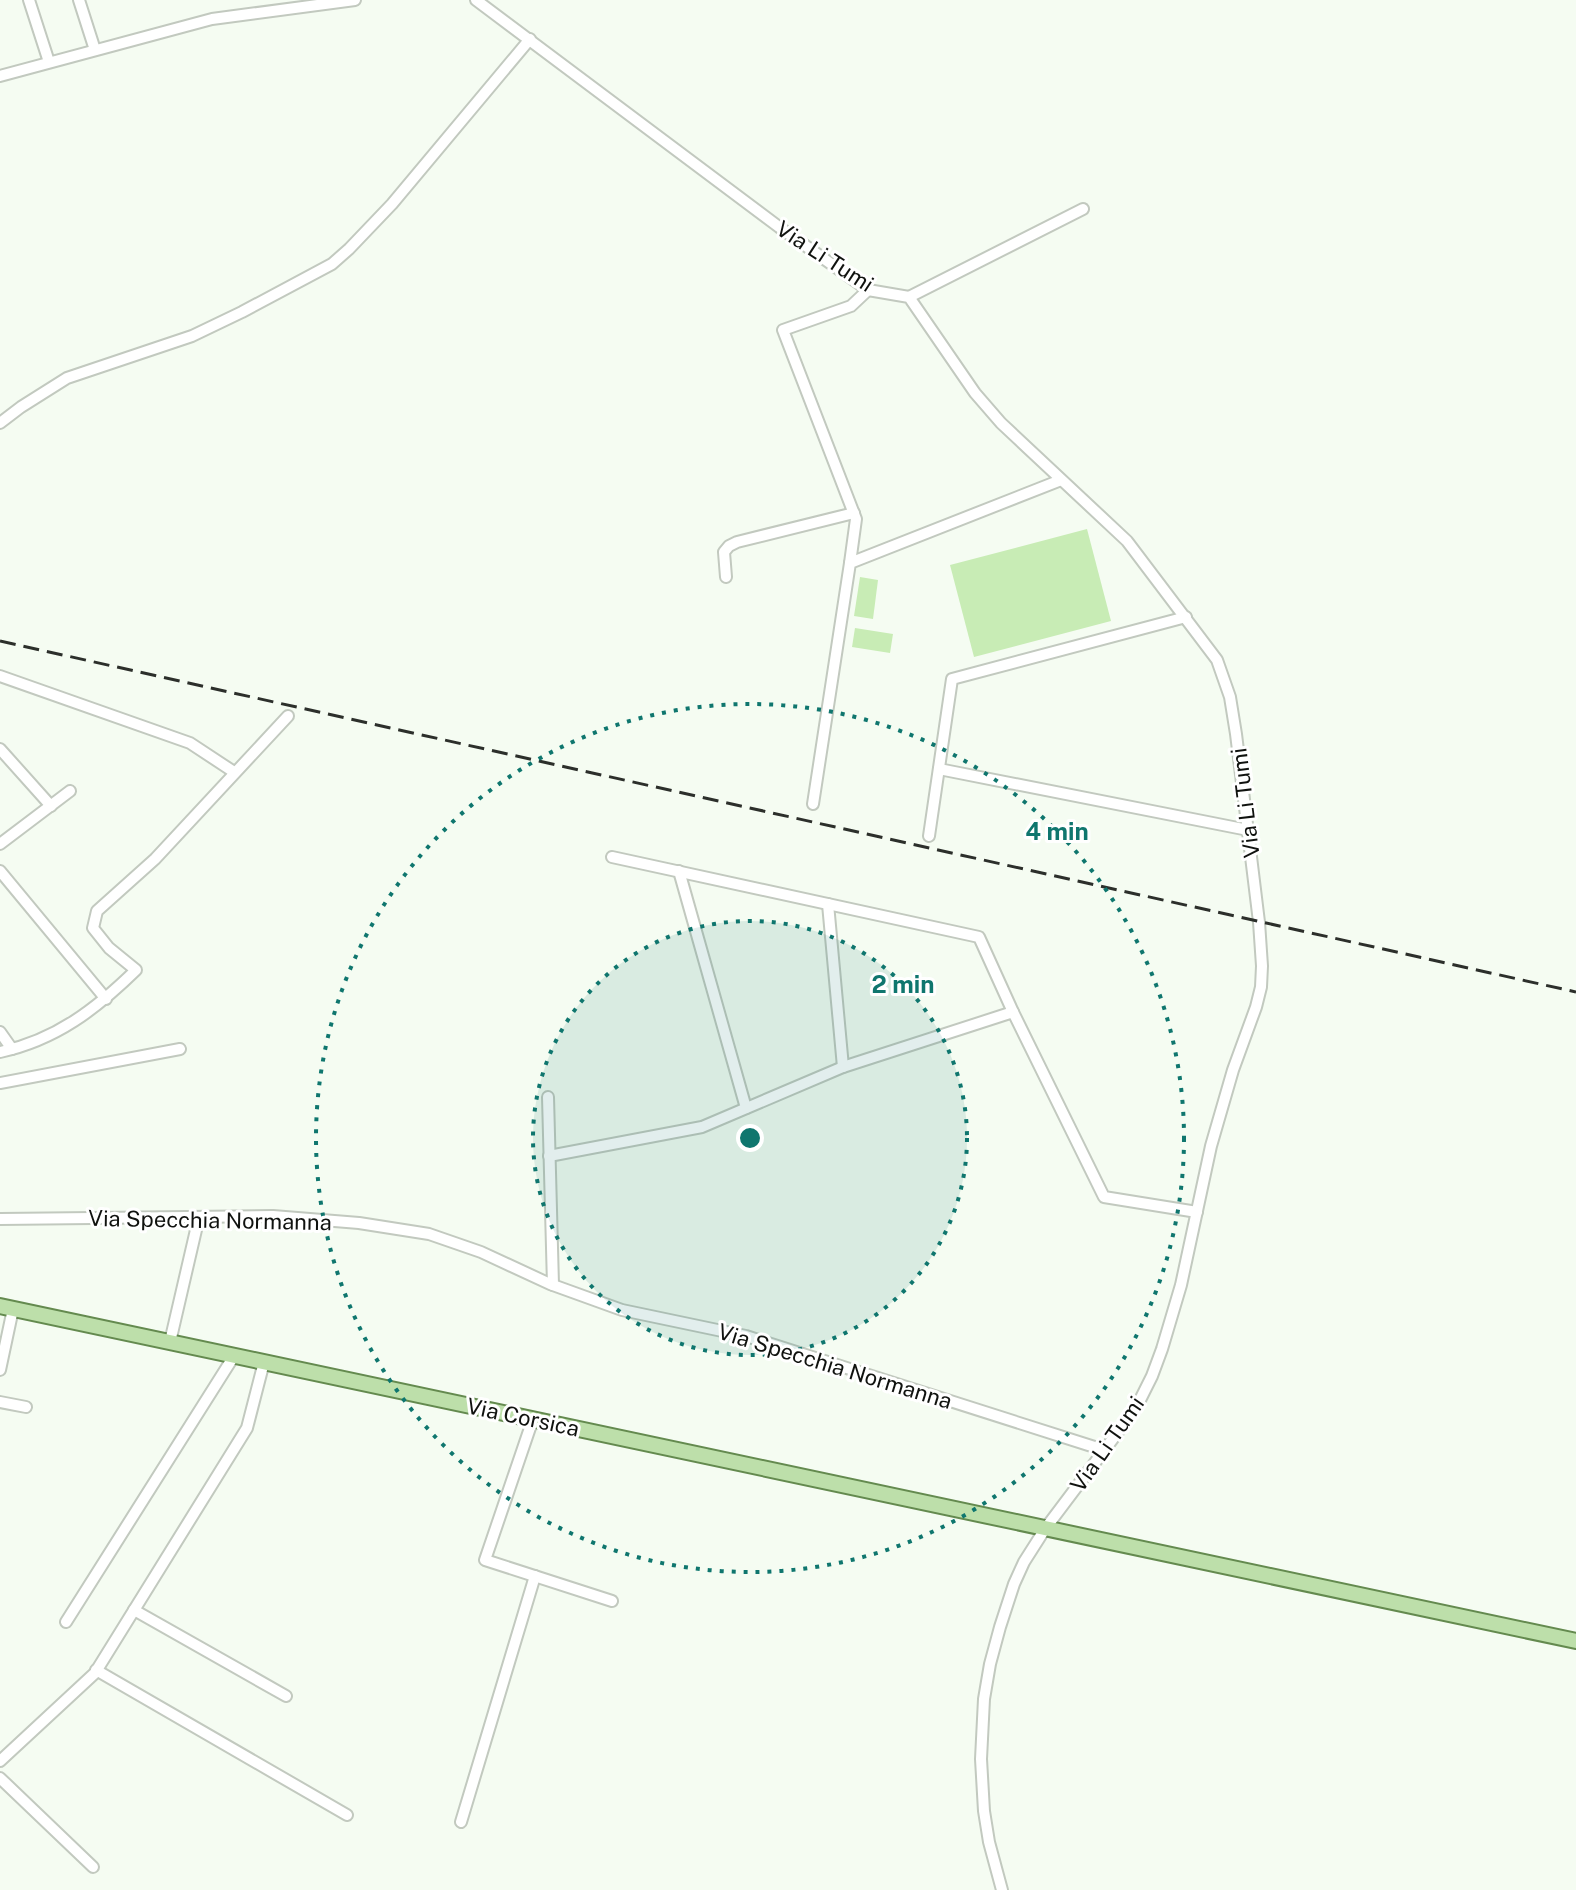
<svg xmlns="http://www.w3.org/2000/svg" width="1576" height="1890" font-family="'Public Sans',sans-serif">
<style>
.pitch{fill:#c8ecb5}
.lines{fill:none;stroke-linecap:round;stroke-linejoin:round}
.minor-casing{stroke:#c2c9bf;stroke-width:14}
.major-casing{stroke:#648a4f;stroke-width:18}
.minor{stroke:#fff;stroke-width:10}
.major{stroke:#bddfaa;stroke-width:14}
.rail{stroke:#2c2f2b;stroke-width:3;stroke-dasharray:16 8;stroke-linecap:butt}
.ring{fill:none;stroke:#0f766e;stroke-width:4;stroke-dasharray:4 8}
.labels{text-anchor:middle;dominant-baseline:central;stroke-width:6;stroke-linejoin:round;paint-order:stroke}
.street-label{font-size:22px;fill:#10120f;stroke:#fff}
.centre{fill:#0f766e;stroke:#fff;stroke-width:4}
.ring-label{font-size:24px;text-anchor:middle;font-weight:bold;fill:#0f766e;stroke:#fff;stroke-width:6;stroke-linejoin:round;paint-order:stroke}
</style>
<rect width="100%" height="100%" fill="#f5fcf2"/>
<g class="pitch">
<polygon points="1087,529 1111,621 974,657 950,565"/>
<polygon points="860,577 878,580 873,619 854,616"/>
<polygon points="855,628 893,634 890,653 852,647"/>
</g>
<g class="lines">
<defs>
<g id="minor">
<polyline points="29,0 49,62"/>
<polyline points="79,0 95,50"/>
<polyline points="476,0 779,227 868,290 909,297 975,393 1001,423 1127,541 1217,660 1230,697 1236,734 1259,922 1262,966 1261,987 1256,1007 1233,1070 1211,1146 1181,1285 1162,1349 1152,1376 1136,1408 1045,1529 1024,1562 1014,1584 1000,1627 990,1664 984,1699 981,1759 984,1811 989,1842 1002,1890"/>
<polyline points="0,76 212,19 355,0"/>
<polyline points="909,297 1083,209"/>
<polyline points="0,423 21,407 67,378 192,336 242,312 332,264 349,249 392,204 530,39"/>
<polyline points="850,563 856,519 783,330 851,306 868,290"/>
<polyline points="726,577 724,552 729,546 737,542 854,513"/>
<polyline points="0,676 190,743 234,772"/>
<polyline points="0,749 51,806"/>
<polyline points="939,769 1248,830"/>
<polyline points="813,804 850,563 1061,480"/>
<polyline points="929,836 952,679 1186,617"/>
<polyline points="0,844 70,791"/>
<polyline points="612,857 979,937 1013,1012"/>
<polyline points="0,871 106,999"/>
<polyline points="679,871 746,1108"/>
<polyline points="828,904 843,1067"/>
<polyline points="0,1032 12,1049"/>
<path d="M0 1052C56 1040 96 1009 136 970L109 948 93 928 97 911 155 859 288 716"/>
<polyline points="0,1083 180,1049"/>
<polyline points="548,1097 553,1285"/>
<polyline points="549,1156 702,1127 843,1067 1013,1012 1104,1197 1197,1212"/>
<polyline points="0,1219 273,1216 359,1223 429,1234 481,1252 550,1284 622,1310 746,1336 1104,1450"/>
<polyline points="170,1342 199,1217"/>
<polyline points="0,1370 13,1309"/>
<polyline points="0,1402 26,1407"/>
<polyline points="533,1419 485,1560 612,1601"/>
<polyline points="134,1610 286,1696"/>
<polyline points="66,1622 234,1356"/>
<polyline points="96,1670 347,1815"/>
<polyline points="0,1761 95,1673 247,1428 264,1362"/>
<polyline points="0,1778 93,1867"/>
<polyline points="461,1822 535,1576"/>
</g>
<polyline id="major" points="0,1306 1576,1641"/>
</defs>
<use href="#minor" class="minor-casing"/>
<use href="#major" class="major-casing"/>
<use href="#minor" class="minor"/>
<use href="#major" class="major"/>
<polyline class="rail" points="0,641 1576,992"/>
</g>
<circle cx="750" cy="1138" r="217" fill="#0f766e" fill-opacity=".12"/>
<g class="ring">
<circle cx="750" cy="1138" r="217"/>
<circle cx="750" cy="1138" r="434"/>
</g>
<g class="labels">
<g class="street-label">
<text transform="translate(825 256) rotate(33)">Via Li Tumi</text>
<text transform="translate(1245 803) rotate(-97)">Via Li Tumi</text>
<text transform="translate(210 1220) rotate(1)">Via Specchia Normanna</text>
<text transform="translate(835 1366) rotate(17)">Via Specchia Normanna</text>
<text transform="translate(523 1417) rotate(12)">Via Corsica</text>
<text transform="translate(1107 1444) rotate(-55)">Via Li Tumi</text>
</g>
</g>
<circle cx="750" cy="1138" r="12" class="centre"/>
<g class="ring-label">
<text x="1057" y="840">4 min</text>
<text x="903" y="993">2 min</text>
</g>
</svg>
